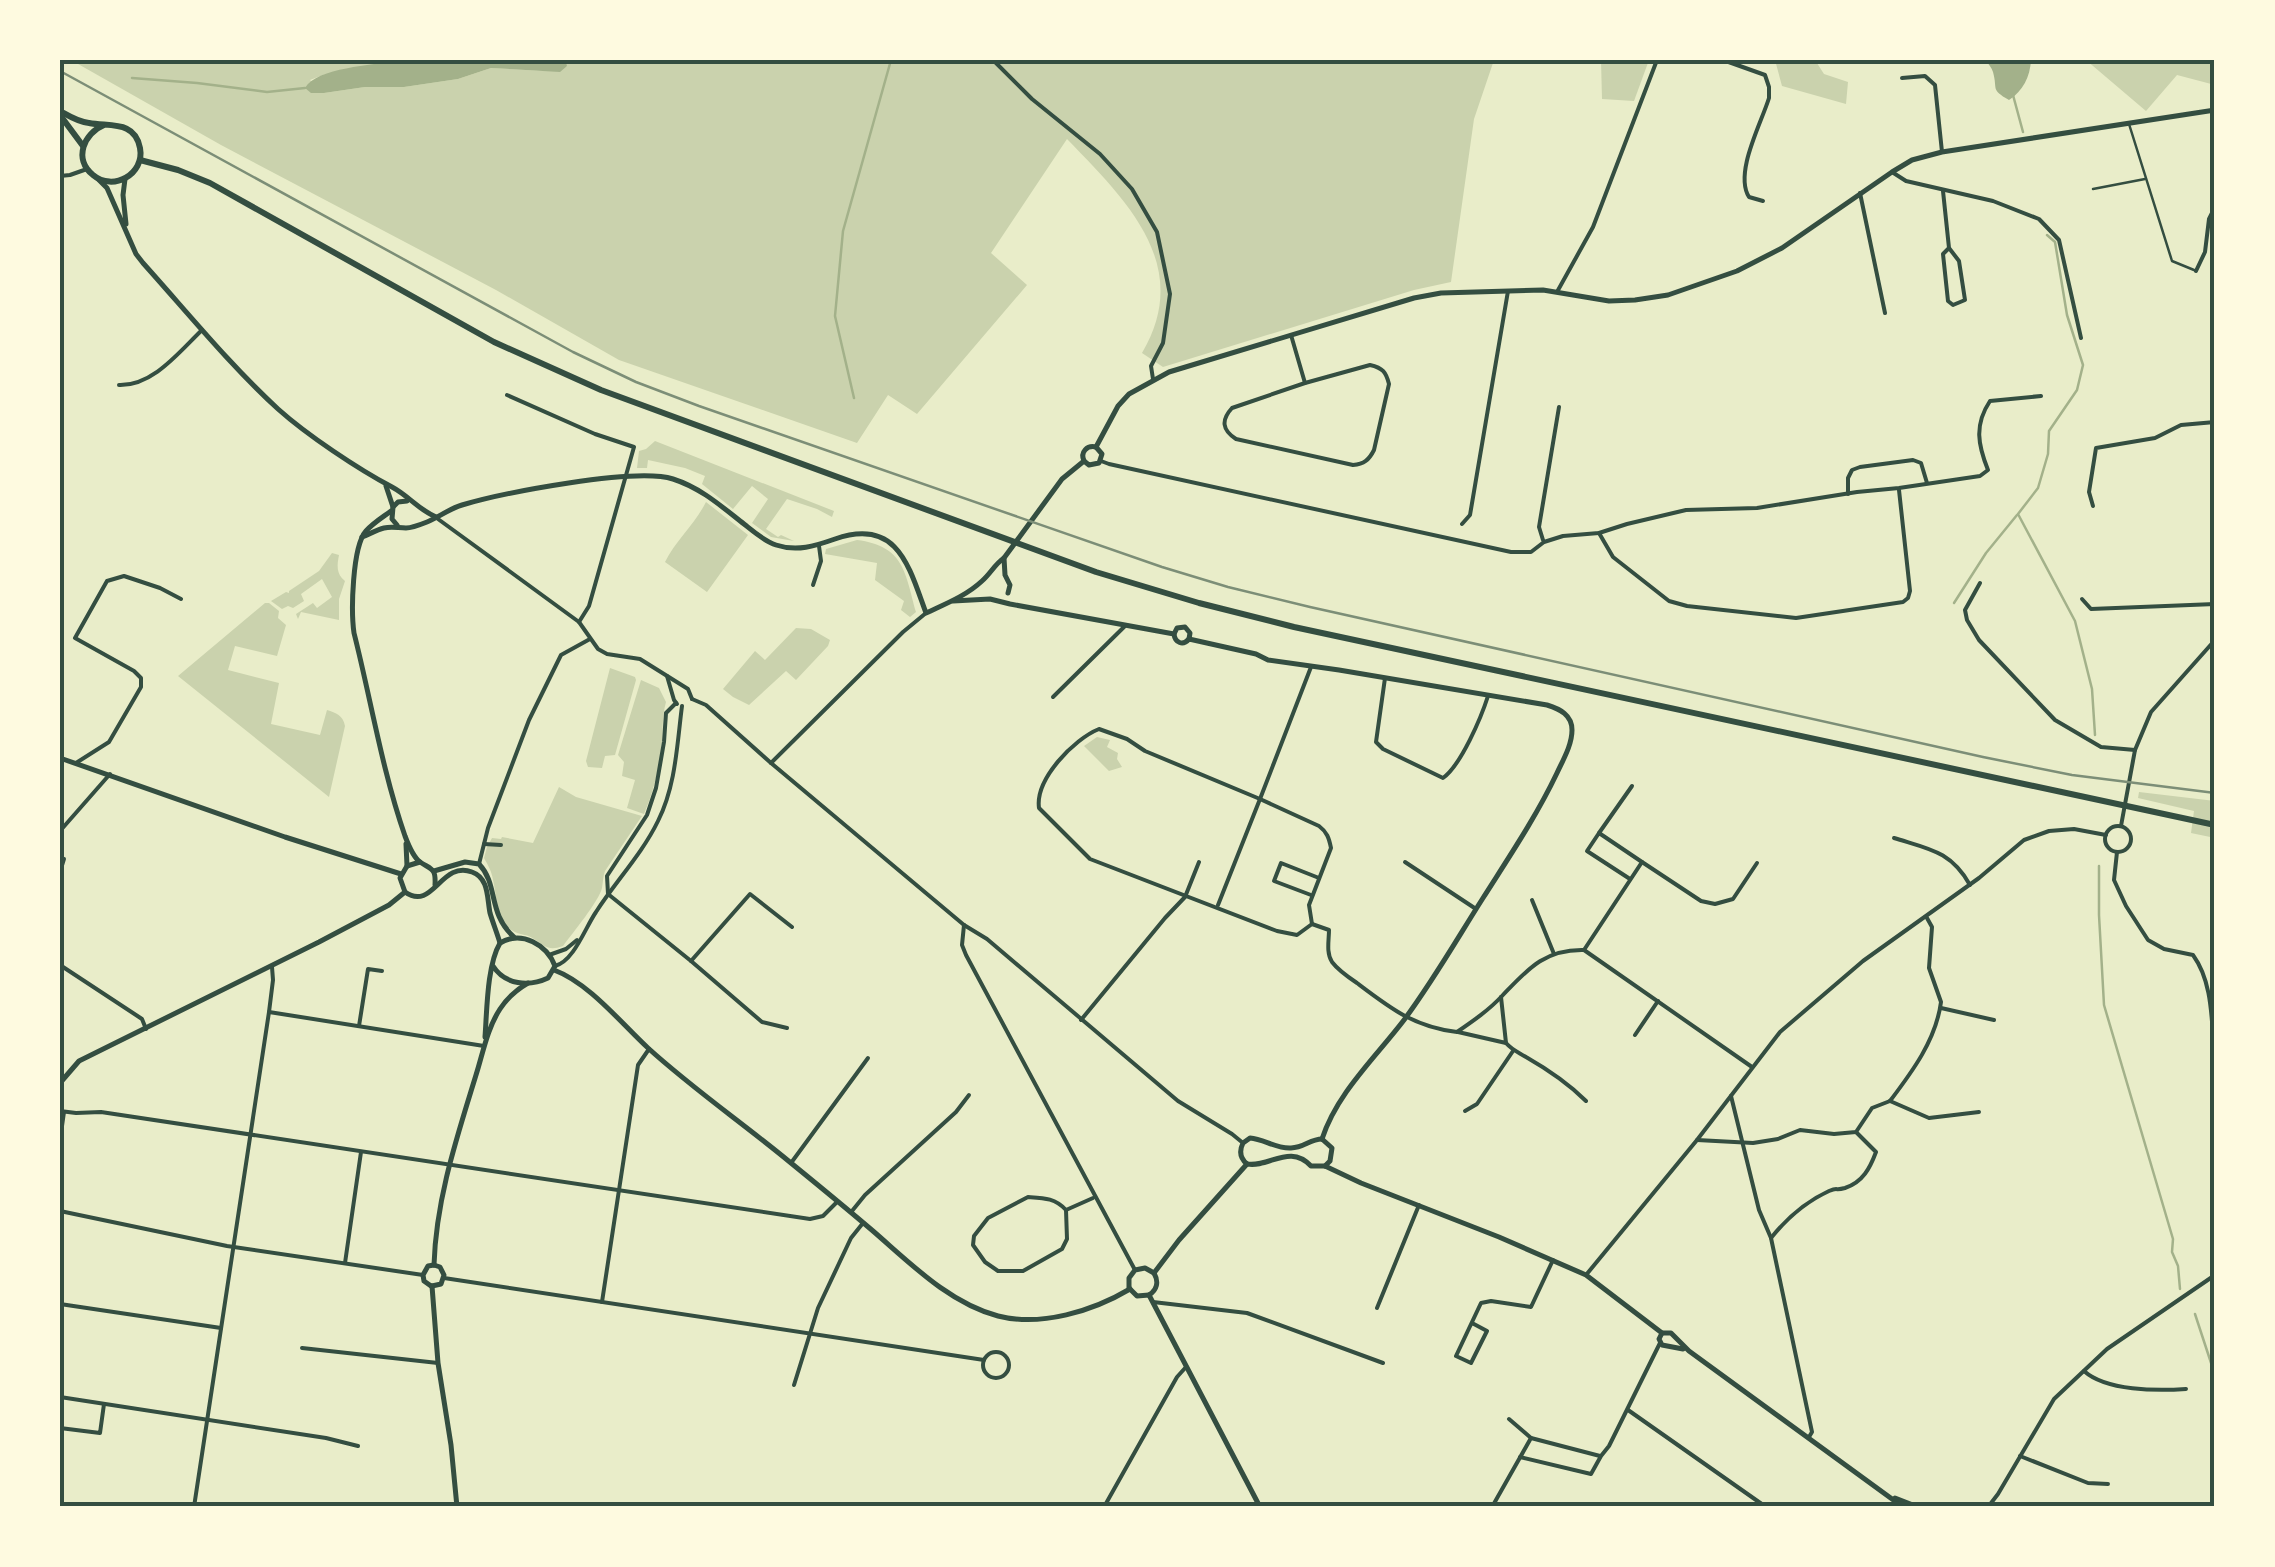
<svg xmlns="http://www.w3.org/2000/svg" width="2275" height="1567" font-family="'IBM Plex Serif',serif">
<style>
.green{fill:#cad2ad}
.water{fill:#a3b18a}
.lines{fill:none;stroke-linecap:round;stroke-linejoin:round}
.stream{stroke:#a3b18a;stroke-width:2.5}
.service{stroke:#344e41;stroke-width:2.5}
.minor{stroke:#344e41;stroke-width:4}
.tertiary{stroke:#344e41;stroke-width:5}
.secondary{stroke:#344e41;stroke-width:6}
.rail{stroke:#7c8e77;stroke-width:2.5}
.neatline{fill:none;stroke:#344e41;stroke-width:4}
</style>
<rect width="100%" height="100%" fill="#e9edc9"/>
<g class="green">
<path d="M71 60H396L323 75 310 80 324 93 365 87H404L458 79 491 68 542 71 567 66 566 60H1494L1474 119 1451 282 1414 290 1163 367 1142 353C1194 265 1126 200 1067 139L991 253 1027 285 917 414 888 395 857 443 619 360 496 290 221 145Z"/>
<polygon points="1601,60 1649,60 1634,101 1602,99"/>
<polygon points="1775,60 1815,60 1824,74 1848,82 1846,104 1782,86"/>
<polygon points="2086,60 2215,60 2215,85 2177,75 2146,111"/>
<polygon points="655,441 834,511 832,517 817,509 787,499 766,529 778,537 781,535 794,541 771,537 752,523 768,499 752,486 733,509 702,484 705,476 685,468 648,460 647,468 637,468 639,451 646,449"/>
<path d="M706 502 748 535 707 592 665 562C676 540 695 524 706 502Z"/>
<path d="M857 540C904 546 905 572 916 612L910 617 901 610 904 601 875 580 877 563 825 554 826 549Z"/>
<path d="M332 553 339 555C337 565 336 574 345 581L339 599V620L301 612 298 619 296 614 313 603 317 608 332 597 322 579 301 594 304 601 293 608 288 606 282 609 271 601 286 592 289 593V591L319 571Z"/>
<path d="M265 603H269L279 611 278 618 286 625 277 656 235 646 228 670 279 683 271 724 320 735 327 710C336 713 343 715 345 726L329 797 178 676Z"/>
<polygon points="796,628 811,629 830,640 828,646 796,680 786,671 749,705 733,697 723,689 755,651 765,660"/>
<polygon points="610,668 635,677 636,680 615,755 605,756 602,768 588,767 586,761"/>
<path d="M641 680 659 688 666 702C662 716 663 729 662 743 659 768 654 791 644 814L627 808 635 780 622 776 624 762 618 755Z"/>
<polygon points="1097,737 1110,740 1107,747 1118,753 1117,759 1122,767 1109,771 1084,746"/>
<path d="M559 787 576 797 642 816 605 871C603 876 603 882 602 888 599 901 572 934 563 946 549 951 546 947 534 939 528 934 519 935 513 931 496 920 497 896 493 880 492 872 488 865 484 858L487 847 492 838 501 839 502 837 533 843Z"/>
<polygon points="2139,792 2215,801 2215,838 2191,833 2194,811 2138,798"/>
</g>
<g class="water">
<path d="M396 60H566L567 66 560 72 491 68 458 79 404 87H365L324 93H311L305 88C317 67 373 66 396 60Z"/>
<path d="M1986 60H2031C2030 77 2023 91 2009 100 1990 89 1998 90 1993 72 1992 68 1988 64 1986 60Z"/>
</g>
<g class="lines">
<g class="stream">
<polyline points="132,78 197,83 267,92 305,88"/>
<polyline points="2013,95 2023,132"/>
<polyline points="2047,235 2055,242 2067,315 2083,365 2077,390 2049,431 2048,454 2038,488 2018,514 2075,621 2092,689 2095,735"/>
<polyline points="854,398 835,316 843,231 891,60"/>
<polyline points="1954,603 1986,553 2017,515"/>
<polyline points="2099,866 2099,915 2104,1005 2173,1239 2172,1252 2178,1266 2180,1289"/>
<polyline points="2195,1314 2215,1375"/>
</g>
<g class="service">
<polyline points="2129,124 2172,261 2194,270"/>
<polyline points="2093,189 2145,179"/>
</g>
<g class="minor">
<polyline points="993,60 1032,99 1100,154 1132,189 1157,232 1170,294 1163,343 1151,366 1153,379"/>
<path d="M1723 60 1765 75 1769 87V98C1761 124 1734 173 1749 197L1763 201"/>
<polyline points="1902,78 1925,76 1935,85 1942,152"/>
<polyline points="1892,172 1906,181 1993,201 2039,219 2059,240 2081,338"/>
<polyline points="60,176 70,175 87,169"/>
<polyline points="1943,191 1949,248 1943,254 1948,301 1953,305 1965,300 1959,261 1949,248"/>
<polyline points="1860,193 1885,313"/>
<polyline points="2196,271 2205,252 2209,219 2215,207"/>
<polyline points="1557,292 1593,227 1657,60"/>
<polyline points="1291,335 1305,383"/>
<path d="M1370 365C1383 368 1386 372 1389 384L1374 450C1369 460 1364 464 1353 465L1236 439C1222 430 1221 420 1232 408L1305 383Z"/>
<path d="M119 385C153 386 179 352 202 330"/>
<polyline points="507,395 595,434 634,447 589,606 579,622"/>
<path d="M1101 461 1109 464 1511 552H1531L1544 542 1563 536 1599 533 1627 524 1686 510 1757 508 1857 492 1899 488 1980 476 1988 470C1978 445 1974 425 1990 401L2041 396"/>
<polyline points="1848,494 1848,478 1852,470 1860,467 1913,460 1921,463 1927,483"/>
<polyline points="2093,506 2089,492 2096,448 2155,438 2181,425 2215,422"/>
<polyline points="438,519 579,622 598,649 607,654 640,659 688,689 692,699"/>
<polyline points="1462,524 1470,515 1508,291"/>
<polyline points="1599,533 1613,557 1669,601 1687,606 1796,618 1903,602 1908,598 1910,591 1899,490"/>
<polyline points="1543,540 1539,527 1559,407"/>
<polyline points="1980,583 1965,610 1967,620 1979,640 2055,720 2101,747 2135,750"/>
<polyline points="813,585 821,561 819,546"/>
<polyline points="2082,599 2091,609 2215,604"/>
<path d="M1311 667 1260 799 1145 751 1127 739 1099 729C1074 739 1035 779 1039 808L1090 859 1277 931 1297 935 1312 924"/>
<polyline points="667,676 674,700 677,704"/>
<path d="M1385 678 1376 742 1383 749 1443 778C1461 765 1481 718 1488 696"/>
<polyline points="1053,697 1125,626"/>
<polyline points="692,699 706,705 771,763 964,925 987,939 1178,1101 1232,1134 1243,1143"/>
<polyline points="76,763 109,742 141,687 141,678 134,671 75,638 107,581 124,576 160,588 181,599"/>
<polyline points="771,763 903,632 926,613"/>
<circle cx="2118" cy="839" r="13"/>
<polyline points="2121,826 2135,750 2151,712 2215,640"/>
<polyline points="60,831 110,774"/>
<polyline points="1599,833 1632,786"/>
<path d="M1894 838C1929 849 1951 851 1970 885"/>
<polyline points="484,844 501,845"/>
<path d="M2117 852 2114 880 2126 906 2148 940 2164 949 2193 955C2214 984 2211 1024 2215 1059"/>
<polyline points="60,858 64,859 60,872"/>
<polyline points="1405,862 1476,909"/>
<polyline points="1642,862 1701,901 1715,904 1733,899 1757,863"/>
<polyline points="479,864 488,828 529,720 561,655 590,639"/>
<polyline points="608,894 691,961 762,1022 787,1028"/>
<polyline points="608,894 607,876 647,815 656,788 664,742 666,713 676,703"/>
<polyline points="1311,895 1274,881 1281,863 1319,878"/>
<polyline points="1532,900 1554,954"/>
<path d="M1218 905 1260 799 1319 826C1327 832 1329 838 1331 848L1309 905 1312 924"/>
<path d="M1312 924 1329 930C1329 940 1326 953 1332 962 1338 970 1348 977 1357 983 1390 1008 1414 1027 1457 1032 1473 1021 1489 1010 1502 996 1527 970 1544 949 1584 950L1752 1067"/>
<polyline points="964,925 962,945 966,955 1135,1270"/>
<polyline points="1584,950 1642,862 1599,833 1587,851 1630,879"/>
<polyline points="549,955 566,949 577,940"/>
<polyline points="691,961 750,894 792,927"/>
<polyline points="60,965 142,1019 146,1029"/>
<path d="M555 966C574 961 585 928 596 912 616 881 642 854 658 821 676 785 677 744 682 706"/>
<polyline points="1941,1008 1994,1020"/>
<polyline points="269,1012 484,1046"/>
<polyline points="1081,1020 1165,918 1185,897 1199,862"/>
<polyline points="359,1026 368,969 382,971"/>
<polyline points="1458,1032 1506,1043 1501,997"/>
<polyline points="1635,1035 1658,1001"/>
<path d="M1506 1043C1512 1050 1518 1052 1526 1057 1547 1069 1569 1084 1586 1101"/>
<polyline points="1731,1096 1759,1210 1771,1238 1812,1432 1809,1437"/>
<path d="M1890 1101C1912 1072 1936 1040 1941 1002L1929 968 1932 927 1927 918"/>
<polyline points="1890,1101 1929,1118 1979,1112"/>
<polyline points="60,1111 76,1113 101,1112 810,1219 823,1216 837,1202"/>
<polyline points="1465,1111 1477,1104 1513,1051"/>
<polyline points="60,1140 64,1112"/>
<polyline points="1697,1140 1753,1143 1778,1139 1800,1130 1834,1134 1856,1132 1872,1108 1890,1101"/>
<polyline points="791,1163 868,1058"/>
<path d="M1028 1197C1044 1198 1055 1198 1066 1210L1067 1239 1062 1249 1023 1271H998L985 1262 973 1245 974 1236 988 1218Z"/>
<polyline points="1066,1210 1093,1198"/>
<polyline points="60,1211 227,1246 423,1275"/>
<polyline points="852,1211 865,1195 956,1112 969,1095"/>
<path d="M1771 1238C1787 1218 1805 1202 1829 1191 1839 1187 1834 1191 1845 1188 1863 1182 1870 1168 1876 1152L1856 1132"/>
<polyline points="345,1263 361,1152"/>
<polyline points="1586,1275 1697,1140 1780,1032 1863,961 1979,878 2024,840 2049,831 2074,829 2106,835"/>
<polyline points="444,1278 984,1360"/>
<polyline points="602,1302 638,1065 649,1049"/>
<polyline points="1153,1302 1247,1313 1383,1363"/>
<polyline points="60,1304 221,1328"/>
<polyline points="1377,1308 1419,1205"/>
<polyline points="1472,1323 1487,1331 1471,1363 1456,1356 1481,1303 1491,1301 1531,1307 1553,1260"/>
<polyline points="302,1348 438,1363"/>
<circle cx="996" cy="1365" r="13"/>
<path d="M2084 1371C2106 1391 2157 1391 2186 1389"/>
<polyline points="794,1385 818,1308 851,1238 863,1223"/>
<polyline points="60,1397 326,1438 358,1446"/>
<polyline points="1628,1410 1766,1507"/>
<polyline points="1509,1419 1531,1438"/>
<polyline points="60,1428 100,1433 104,1404"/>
<polyline points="2020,1456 2088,1483 2108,1484"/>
<polyline points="1520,1457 1591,1474 1601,1456 1609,1446 1660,1343"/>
<polyline points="194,1507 269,1012 273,980 272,967"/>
<polyline points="1104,1507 1177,1377 1186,1367"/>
<polyline points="1492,1507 1531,1438 1600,1456"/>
<polyline points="1988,1507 1998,1494 2054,1399 2107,1349 2215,1275"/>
</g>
<g class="tertiary">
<path d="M98 179 107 188 136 254 143 263C187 312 230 365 278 409 307 435 358 469 392 487 409 496 416 508 436 517"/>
<polyline points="125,179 123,195 126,224"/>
<polyline points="1096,447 1118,406 1129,394 1169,372 1414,298 1441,293 1543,290 1609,301 1635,300 1668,295 1737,271 1782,248 1892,172 1912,160 1942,152 2215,110"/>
<polyline points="1084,461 1089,465 1099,463 1102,454 1096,447"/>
<path d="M1084 461C1080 452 1087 445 1096 447"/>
<polyline points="386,486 393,507"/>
<path d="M391 511C383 517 373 523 366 531 352 547 351 612 354 633 371 700 382 770 405 836 408 844 413 857 420 862 432 870 436 868 435 885"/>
<polyline points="397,525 392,519 393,507 398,502 407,501"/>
<path d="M362 537C370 534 376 530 384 528 392 526 398 528 406 528 411 528 422 524 427 522 439 517 449 509 462 505 503 493 635 467 673 479 701 488 721 506 744 524 754 532 764 541 776 545 797 552 815 546 835 539 898 517 909 567 926 613 945 604 966 596 982 581 991 573 995 564 1004 558L1062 479 1084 461"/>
<polyline points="1004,558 1005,575 1010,585 1008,593"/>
<path d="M953 601 990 599 1010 604 1174 634C1175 643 1183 646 1189 639L1256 654 1268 660 1339 670 1547 705C1560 709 1572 715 1572 730 1572 745 1563 760 1557 773 1536 817 1509 857 1483 898 1457 939 1433 981 1404 1020 1375 1058 1337 1093 1322 1139"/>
<polyline points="1174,634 1177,628 1185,627 1190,633 1189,639"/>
<polyline points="60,758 285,837 401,874"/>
<polyline points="406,844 407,866"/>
<path d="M420 862 407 866 400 878 405 892C433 912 441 860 472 872 489 878 487 898 490 913 493 923 497 933 500 943"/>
<path d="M434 871 465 862 479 864C499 885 487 913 514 937"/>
<path d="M554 970C589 983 621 1023 648 1048 693 1089 744 1124 791 1163 818 1185 846 1208 873 1231 910 1263 949 1303 998 1316 1041 1327 1093 1311 1130 1289"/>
<path d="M485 1037C487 1010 487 965 500 943 522 930 547 945 555 966L548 978C529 987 505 985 493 966"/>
<polyline points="60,1083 79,1061 319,942 389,905 405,892"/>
<polyline points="1322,1139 1332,1148 1330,1161 1325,1166"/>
<path d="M1247 1164C1269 1168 1290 1143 1311 1166H1325L1361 1183 1499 1237 1586 1275 1662 1333H1671L1689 1351 1903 1507"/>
<path d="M1247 1164C1240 1158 1239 1151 1243 1143L1250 1138C1264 1139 1276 1149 1291 1148 1304 1148 1310 1139 1322 1139"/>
<path d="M434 1265C436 1199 457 1137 476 1075 483 1053 487 1029 500 1009 507 998 516 990 528 983"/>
<polyline points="1154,1273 1179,1240 1247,1164"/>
<polyline points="431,1286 424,1281 423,1275 428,1266 434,1265"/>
<polyline points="432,1286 438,1363 451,1445 457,1507"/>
<polyline points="432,1286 441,1284 444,1275 440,1267 434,1265"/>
<polyline points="1129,1288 1129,1278 1135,1270 1145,1268 1154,1273"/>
<polyline points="1130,1289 1137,1296 1149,1295"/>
<polyline points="1149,1295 1260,1507"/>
<path d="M1149 1295C1157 1290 1159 1282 1154 1273"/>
<polyline points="1662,1333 1659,1339 1662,1345 1683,1349"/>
<polyline points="1895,1498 1918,1507"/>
</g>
<g class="secondary">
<path d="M60 111C69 116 78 122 89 123 109 127 135 120 140 148 145 174 113 192 93 175 73 159 84 133 104 125"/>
<polyline points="60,115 83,146"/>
<polyline points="140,160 178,170 210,183 494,342 601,390 1096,572 1199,603 1294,627 2215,825"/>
</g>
<polyline class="rail" points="60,71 573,352 636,382 699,406 1162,567 1228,587 1310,607 1983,757 2072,775 2215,793"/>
</g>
<rect width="2275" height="1567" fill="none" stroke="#fefae0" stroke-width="125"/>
<rect x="62" y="62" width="2150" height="1442" class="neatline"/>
</svg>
